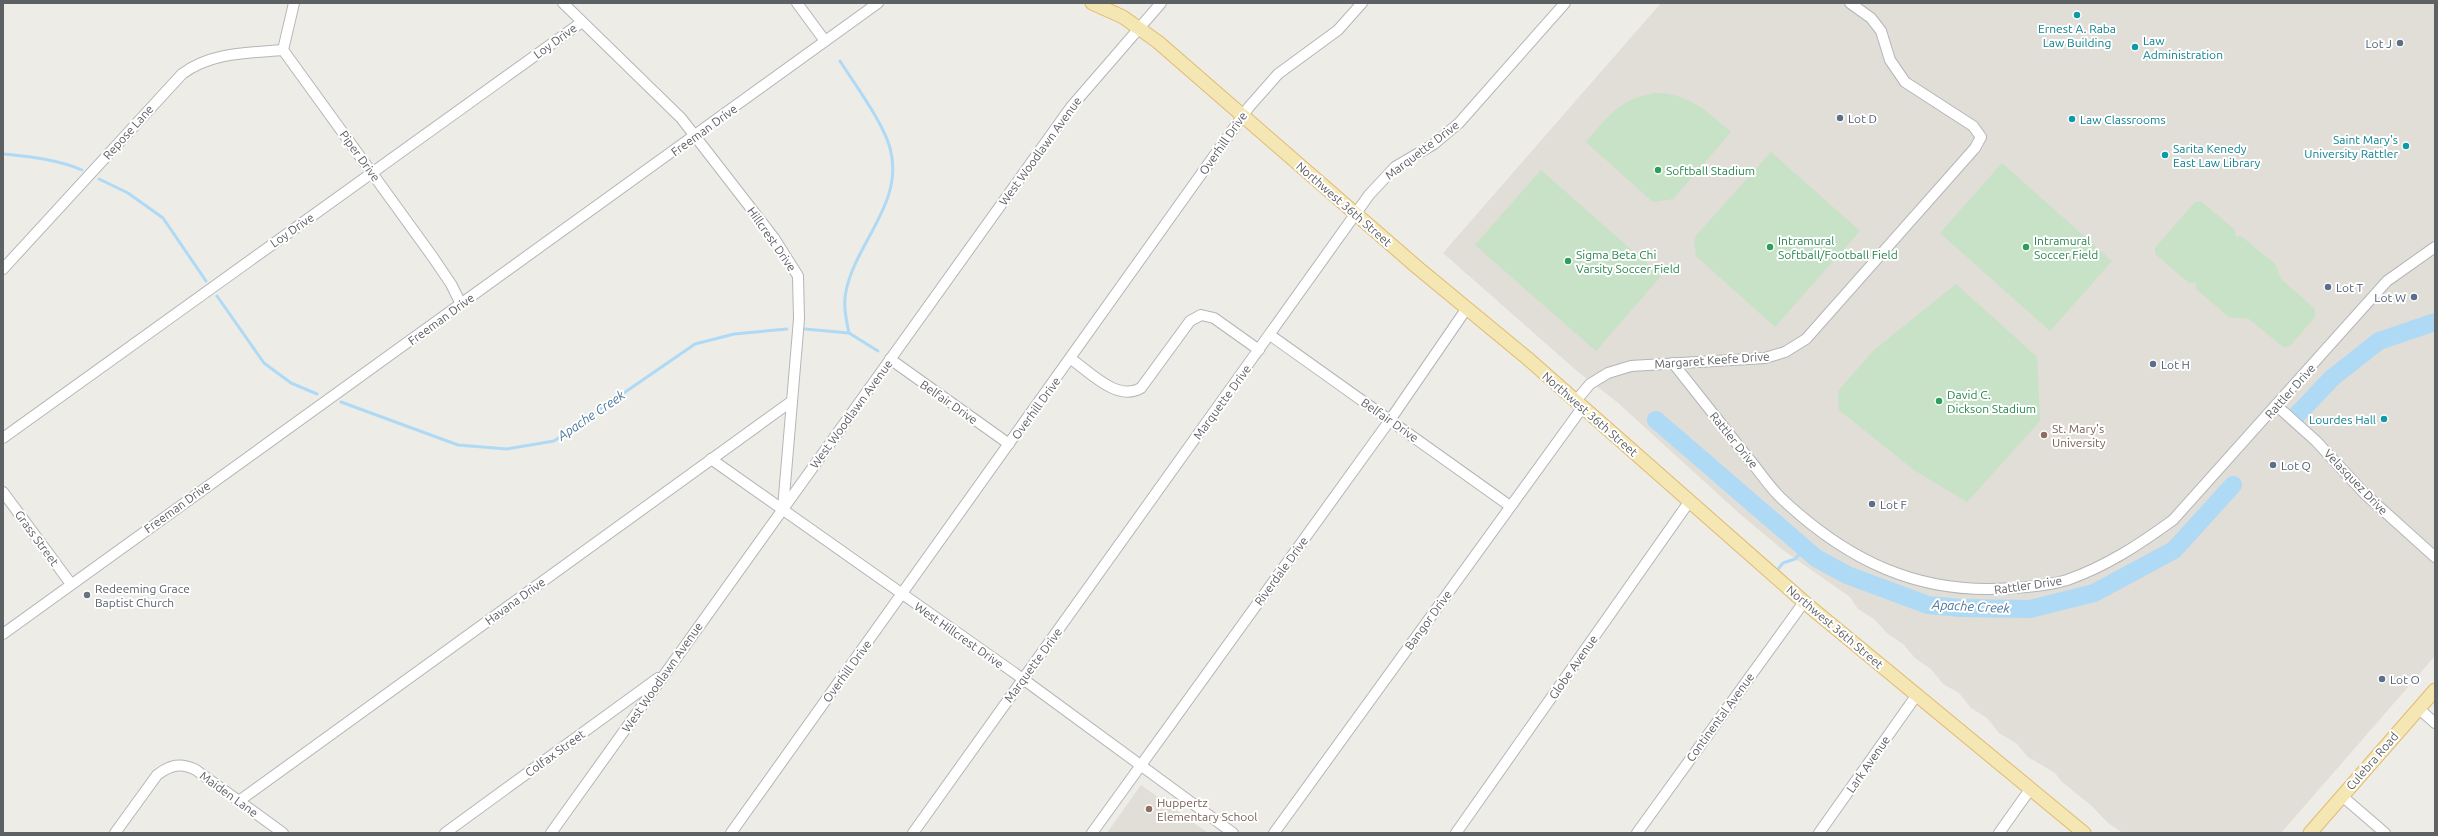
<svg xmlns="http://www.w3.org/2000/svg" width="2438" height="836" font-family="Ubuntu,sans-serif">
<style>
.education{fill:#e1ddd7}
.green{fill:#c7e2c6}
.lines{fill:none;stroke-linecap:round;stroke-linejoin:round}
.stream{stroke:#afdaf5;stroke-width:3}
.river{stroke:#afdaf5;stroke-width:18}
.minor-casing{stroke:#b3b6b9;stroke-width:12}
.major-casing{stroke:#e0ba6d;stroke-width:15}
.minor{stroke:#fff;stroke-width:10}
.major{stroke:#f5e7b4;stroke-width:13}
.culture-dot{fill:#0f9aa8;stroke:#fff;stroke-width:1.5}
.service-dot{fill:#5c6f8a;stroke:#fff;stroke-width:1.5}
.leisure-dot{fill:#2e9e5b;stroke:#fff;stroke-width:1.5}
.education-dot{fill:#8d6e63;stroke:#fff;stroke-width:1.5}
.worship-dot{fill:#6b7280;stroke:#fff;stroke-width:1.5}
.labels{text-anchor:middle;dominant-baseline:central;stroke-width:4;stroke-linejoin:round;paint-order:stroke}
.culture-label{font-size:12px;fill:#0d838f;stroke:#fff;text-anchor:start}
.street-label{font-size:12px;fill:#5e6164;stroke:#fff}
.service-label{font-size:12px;fill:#4e5e75;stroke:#fff;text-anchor:start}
.leisure-label{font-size:12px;fill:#27864d;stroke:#fff;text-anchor:start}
.education-label{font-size:12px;fill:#785e54;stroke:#fff;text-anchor:start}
.worship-label{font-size:12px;fill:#5b616d;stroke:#fff;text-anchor:start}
.water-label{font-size:13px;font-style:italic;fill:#4b779c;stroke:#fff}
</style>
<rect width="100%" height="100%" fill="#eeece6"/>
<g class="education">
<polygon points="1661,3 2435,3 2435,656 2281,833 2123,833 2108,823 2092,806 2062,782 2055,773 2028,757 2016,743 1999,733 1987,718 1971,708 1959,693 1943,684 1931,669 1915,658 1903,644 1888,634 1874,619 1858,609 1850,597 1783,550 1740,514 1617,402 1577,371 1443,253"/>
<polygon points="1141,785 1208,833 1107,833"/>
</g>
<g class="green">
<path d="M1655 93C1689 93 1707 112 1731 132L1673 199 1653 202 1586 142C1608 116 1620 99 1655 93Z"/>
<polygon points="1771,152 1860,231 1775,327 1696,256 1694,238"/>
<polygon points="2002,163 2112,261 2050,331 1940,233"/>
<polygon points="1541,170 1661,276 1596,351 1475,245"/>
<polygon points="2201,201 2235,230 2236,237 2241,236 2275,264 2282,280 2315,309 2315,317 2290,346 2283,347 2249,319 2229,317 2196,289 2196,283 2189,283 2155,254 2155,248 2195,202"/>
<polygon points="1956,284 2037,357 2040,421 1967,502 1914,470 1839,410 1838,391 1873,351"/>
</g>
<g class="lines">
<g class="stream">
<path d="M840 61C855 85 883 122 890 148 905 202 856 242 846 291 843 305 846 319 849 333"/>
<path d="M3 154C30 157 57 159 82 170"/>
<polyline points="99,179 128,193 163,218 206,281"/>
<polyline points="217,296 264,363 291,383 317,394"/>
<polyline points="805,329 849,333 878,351"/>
<polyline points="341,402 458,445 507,449 554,441 695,344 734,334 787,329"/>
<polyline points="1779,568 1783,563 1795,559 1805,548"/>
</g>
<g class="river">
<polyline points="2297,415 2332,378 2379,341 2435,322"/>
<polyline points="1656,420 1816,558 1847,575 1928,605 1961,608 2030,609 2094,593 2174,550 2233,485"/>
</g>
<defs>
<g id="minor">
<polyline points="294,3 283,50 432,256 451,284 461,304"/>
<polyline points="563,3 681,118 774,238 798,276 799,319 783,508"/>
<polyline points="797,3 825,41"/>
<path d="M3 269 182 74C211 52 248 53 283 50"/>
<polyline points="1270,335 1510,506"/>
<polyline points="890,359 1009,444"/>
<path d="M1071 359C1090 372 1117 402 1141 388L1190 321 1201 315 1214 318 1259 350"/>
<path d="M1673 363C1697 393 1721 424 1745 454 1757 468 1767 484 1780 497 1846 560 1919 596 2013 588 2031 587 2050 585 2067 580 2107 566 2140 544 2173 520L2387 281 2435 247"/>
<polyline points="1575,402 1590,384 1608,373 1631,366 1765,358 1785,352 1806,339 1975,148 1981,137 1973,126 1905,82 1890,60 1881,31 1871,18 1850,3"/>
<polyline points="2277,406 2316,441 2365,494 2435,557"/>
<polyline points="3,438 582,22"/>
<polyline points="711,459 1023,679 1233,833"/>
<polyline points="3,492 71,584"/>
<polyline points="3,634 878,3"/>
<polyline points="2418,708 2435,723"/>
<polyline points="2342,796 2385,833"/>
<polyline points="239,801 792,401"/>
<path d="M115 833 157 775C170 765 181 762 196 770L283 833"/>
<polyline points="445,833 658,678"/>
<polyline points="551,833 1071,107 1161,3"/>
<polyline points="731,833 1249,107 1278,74 1338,30 1362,3"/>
<polyline points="913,833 1369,195 1395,167 1434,144 1459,123 1565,3"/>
<polyline points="1092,833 1390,420 1467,308"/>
<polyline points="1274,833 1582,408"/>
<polyline points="1456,833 1689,502"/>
<polyline points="1637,833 1804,602"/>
<polyline points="1819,833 1916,696"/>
<polyline points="1999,833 2031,788"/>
</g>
<g id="major">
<polyline points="1092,3 1123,17 1158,42 1418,268 1527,358 1804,602 2084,833"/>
<polyline points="2310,833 2435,690"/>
</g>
</defs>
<use href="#minor" class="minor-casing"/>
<use href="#major" class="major-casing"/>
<use href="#minor" class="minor"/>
<use href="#major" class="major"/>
</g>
<g class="culture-dot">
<circle cx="2077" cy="15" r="4"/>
<circle cx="2135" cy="47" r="4"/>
<circle cx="2072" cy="119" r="4"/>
<circle cx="2406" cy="146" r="4"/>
<circle cx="2165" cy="155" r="4"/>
<circle cx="2384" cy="419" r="4"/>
</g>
<g class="service-dot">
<circle cx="2400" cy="43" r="4"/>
<circle cx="1840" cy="118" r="4"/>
<circle cx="2328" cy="287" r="4"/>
<circle cx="2414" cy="297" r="4"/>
<circle cx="2153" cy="364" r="4"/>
<circle cx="2273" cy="465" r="4"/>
<circle cx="1872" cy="504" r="4"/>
<circle cx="2382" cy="679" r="4"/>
</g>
<g class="leisure-dot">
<circle cx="1658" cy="170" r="4"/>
<circle cx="1770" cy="247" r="4"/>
<circle cx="2026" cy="247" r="4"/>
<circle cx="1568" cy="261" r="4"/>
<circle cx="1939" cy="401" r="4"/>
</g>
<g class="education-dot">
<circle cx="2044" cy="435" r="4"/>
<circle cx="1149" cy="809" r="4"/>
</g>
<circle class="worship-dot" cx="87" cy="595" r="4"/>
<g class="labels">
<g class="culture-label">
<text x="2077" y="28" text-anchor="middle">Ernest A. Raba<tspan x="2077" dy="14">Law Building</tspan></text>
<text x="2143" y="40">Law<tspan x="2143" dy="14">Administration</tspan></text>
<text x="2080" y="119">Law Classrooms</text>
<text x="2398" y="139" text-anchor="end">Saint Mary's<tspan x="2398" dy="14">University Rattler</tspan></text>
<text x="2173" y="148">Sarita Kenedy<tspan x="2173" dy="14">East Law Library</tspan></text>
<text x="2376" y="419" text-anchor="end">Lourdes Hall</text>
</g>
<g class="street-label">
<text transform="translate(555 41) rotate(-36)">Loy Drive</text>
<text transform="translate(704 130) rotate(-36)">Freeman Drive</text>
<text transform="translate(128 132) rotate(-48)">Repose Lane</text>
<text transform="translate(1223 143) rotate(-55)">Overhill Drive</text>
<text transform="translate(1422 150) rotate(-37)">Marquette Drive</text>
<text transform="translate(1040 151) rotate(-54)">West Woodlawn Avenue</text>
<text transform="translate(360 156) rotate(54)">Piper Drive</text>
<text transform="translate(1344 204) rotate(41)">Northwest 36th Street</text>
<text transform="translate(292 230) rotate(-35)">Loy Drive</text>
<text transform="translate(772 239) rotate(55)">Hillcrest Drive</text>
<text transform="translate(441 319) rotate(-36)">Freeman Drive</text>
<text transform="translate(1712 360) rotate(-4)">Margaret Keefe Drive</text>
<text transform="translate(2290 391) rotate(-48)">Rattler Drive</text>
<text transform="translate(949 402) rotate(35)">Belfair Drive</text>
<text transform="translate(1222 402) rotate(-54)">Marquette Drive</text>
<text transform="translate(1036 408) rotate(-54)">Overhill Drive</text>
<text transform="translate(851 414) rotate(-54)">West Woodlawn Avenue</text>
<text transform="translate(1590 414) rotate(41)">Northwest 36th Street</text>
<text transform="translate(1390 420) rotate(35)">Belfair Drive</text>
<text transform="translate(1734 440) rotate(51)">Rattler Drive</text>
<text transform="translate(2356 482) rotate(46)">Velasquez Drive</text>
<text transform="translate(177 507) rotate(-36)">Freeman Drive</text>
<text transform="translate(37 538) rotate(54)">Grass Street</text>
<text transform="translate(1281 571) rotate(-54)">Riverdale Drive</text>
<text transform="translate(2028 585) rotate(-8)">Rattler Drive</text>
<text transform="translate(515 601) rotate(-36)">Havana Drive</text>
<text transform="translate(1428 620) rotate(-54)">Bangor Drive</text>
<text transform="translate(1835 627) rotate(40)">Northwest 36th Street</text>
<text transform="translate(959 635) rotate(35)">West Hillcrest Drive</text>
<text transform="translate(1033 665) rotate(-54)">Marquette Drive</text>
<text transform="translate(1573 667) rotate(-55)">Globe Avenue</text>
<text transform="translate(847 671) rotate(-54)">Overhill Drive</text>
<text transform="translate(662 677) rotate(-55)">West Woodlawn Avenue</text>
<text transform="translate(1720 717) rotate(-54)">Continental Avenue</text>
<text transform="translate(555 753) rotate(-36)">Colfax Street</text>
<text transform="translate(2372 761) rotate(-49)">Culebra Road</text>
<text transform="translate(1868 764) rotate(-55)">Lark Avenue</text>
<text transform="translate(229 794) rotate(36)">Maiden Lane</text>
</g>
<g class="service-label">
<text x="2392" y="43" text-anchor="end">Lot J</text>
<text x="1848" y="118">Lot D</text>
<text x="2336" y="287">Lot T</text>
<text x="2406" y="297" text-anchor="end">Lot W</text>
<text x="2161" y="364">Lot H</text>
<text x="2281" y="465">Lot Q</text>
<text x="1880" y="504">Lot F</text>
<text x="2390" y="679">Lot O</text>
</g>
<g class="leisure-label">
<text x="1666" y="170">Softball Stadium</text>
<text x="1778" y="240">Intramural<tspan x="1778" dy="14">Softball/Football Field</tspan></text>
<text x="2034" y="240">Intramural<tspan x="2034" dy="14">Soccer Field</tspan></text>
<text x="1576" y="254">Sigma Beta Chi<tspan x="1576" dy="14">Varsity Soccer Field</tspan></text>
<text x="1947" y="394">David C.<tspan x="1947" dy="14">Dickson Stadium</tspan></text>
</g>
<g class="education-label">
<text x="2052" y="428">St. Mary's<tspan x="2052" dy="14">University</tspan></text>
<text x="1157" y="802">Huppertz<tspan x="1157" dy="14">Elementary School</tspan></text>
</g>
<g class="worship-label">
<text x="95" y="588">Redeeming Grace<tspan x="95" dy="14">Baptist Church</tspan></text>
</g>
<g class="water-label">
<text transform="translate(591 415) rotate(-34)">Apache Creek</text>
<text transform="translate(1971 606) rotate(3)">Apache Creek</text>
</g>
</g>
<rect width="2438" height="836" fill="none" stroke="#5e6164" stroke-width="8"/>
</svg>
